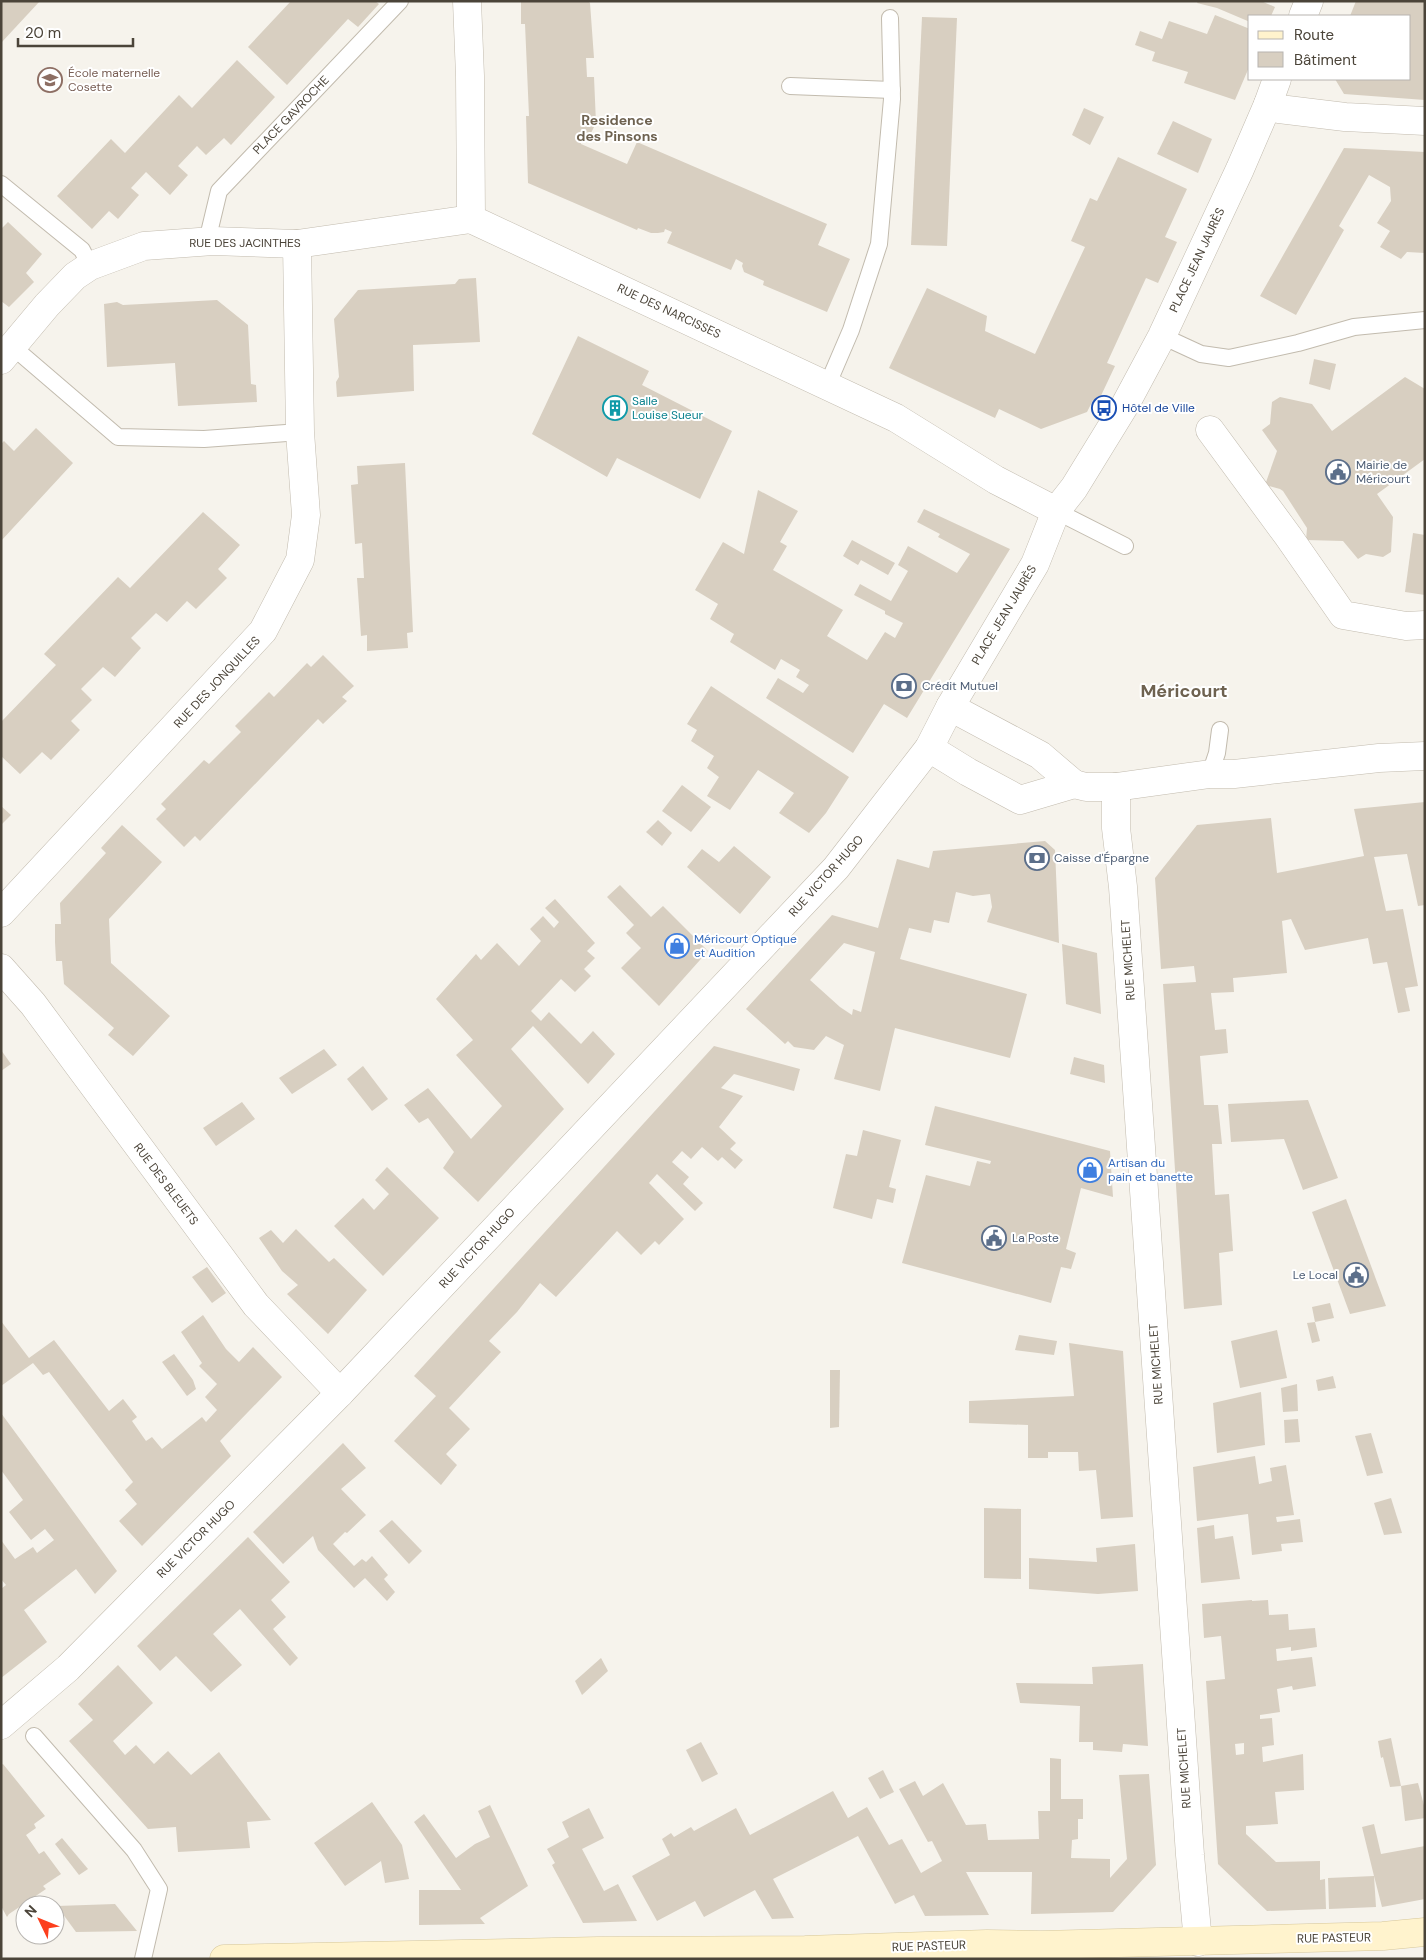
<svg xmlns="http://www.w3.org/2000/svg" width="1426" height="1960" font-family="'DM Sans',sans-serif">
<style>
.building{fill:#d8cfc1;fill-rule:evenodd}
.lines{fill:none;stroke-linecap:round;stroke-linejoin:round}
.lane-casing{stroke:#c2bbae;stroke-width:18}
.street-casing{stroke:#c2bbae;stroke-width:29}
.secondary-casing{stroke:#d6c79b;stroke-width:29}
.lane{stroke:#fff;stroke-width:16}
.street{stroke:#fff;stroke-width:28}
.secondary{stroke:#fff3cd;stroke-width:28}
.labels{text-anchor:middle;dominant-baseline:central;stroke-width:4;stroke-linejoin:round;paint-order:stroke}
.education-label{font-size:12px;fill:#785e54;stroke:#fff;text-anchor:start}
.street-label{font-size:12px;fill:#4b4439;stroke:#fff}
.culture-label{font-size:12px;fill:#0d838f;stroke:#fff;text-anchor:start}
.transit-label{font-size:12px;fill:#164399;stroke:#fff;text-anchor:start}
.service-label{font-size:12px;fill:#4e5e75;stroke:#fff;text-anchor:start}
.shop-label{font-size:12px;fill:#366cbe;stroke:#fff;text-anchor:start}
.neighbourhood-label{font-size:14px;font-weight:bold;fill:#6e6250;stroke:#fff}
.district-label{font-size:18px;font-weight:bold;fill:#6e6250;stroke:#fff}
</style>
<rect width="100%" height="100%" fill="#f6f3ec"/>
<g class="building">
<polygon points="1,1 40,1 1,43"/>
<polygon points="291,1 375,1 379,4 358,27 348,19 287,85 248,47"/>
<polygon points="521,1 588,1 590,3 594,58 586,58 587,77 594,77 596,123 590,135 580,138 581,144 627,164 637,142 827,224 818,245 850,259 827,312 763,285 764,281 744,272 742,266 743,263 736,259 731,270 667,243 672,232 665,229 664,232 658,233 651,233 638,228 637,230 528,183 526,116 529,116 525,24 521,24"/>
<polygon points="1198,1 1261,1 1275,7 1271,16 1250,16 1250,22 1217,8 1197,3"/>
<polygon points="1356,1 1425,1 1425,100 1344,94 1335,79 1410,79 1410,16 1350,16"/>
<polygon points="1215,15 1250,29 1250,65 1235,100 1184,83 1188,72 1152,61 1155,52 1135,45 1140,31 1162,39 1169,21 1207,34"/>
<polygon points="922,17 957,18 947,246 911,245"/>
<polygon points="237,60 275,97 231,145 224,138 206,155 197,146 178,166 188,175 170,195 146,172 131,188 139,195 118,219 109,211 92,229 57,196 111,139 125,153 179,95 192,108"/>
<polygon points="1084,108 1104,117 1090,145 1072,135"/>
<polygon points="1173,121 1212,139 1198,173 1157,154"/>
<polygon points="1344,148 1425,152 1425,253 1407,252 1401,259 1380,247 1390,231 1377,223 1391,201 1390,187 1369,175 1339,226 1344,230 1296,315 1260,296"/>
<polygon points="1118,157 1187,189 1165,237 1177,242 1158,283 1146,278 1107,363 1115,366 1098,402 1093,400 1087,412 1041,429 999,409 995,418 889,368 927,288 987,316 985,331 1035,354 1085,247 1071,241 1090,198 1097,201"/>
<polygon points="8,222 42,254 26,273 34,282 9,307 1,301 1,229"/>
<polygon points="476,278 480,342 413,345 414,391 337,397 336,382 339,377 334,319 358,290 455,284 459,279"/>
<polygon points="217,300 248,325 251,384 256,385 257,402 178,406 175,363 107,367 104,304 117,302 123,305"/>
<polygon points="578,336 649,371 642,385 732,431 700,499 617,458 607,477 532,434"/>
<polygon points="1314,359 1336,364 1330,390 1309,384"/>
<polygon points="1405,377 1425,389 1425,459 1377,494 1393,517 1391,552 1383,557 1366,554 1358,559 1343,541 1306,540 1307,528 1283,491 1280,489 1265,485 1277,451 1262,430 1270,424 1272,402 1280,397 1312,404 1332,431"/>
<polygon points="36,428 73,463 1,541 1,444 4,441 14,451"/>
<polygon points="405,463 413,632 407,633 408,648 367,651 367,635 361,636 357,578 364,578 362,543 355,544 351,485 358,484 357,466"/>
<polygon points="758,490 798,511 780,542 787,546 773,570 843,610 827,636 867,660 885,632 895,638 903,623 885,614 885,611 854,595 860,584 891,601 908,571 898,565 908,546 957,573 970,554 938,537 940,534 917,522 924,509 1010,549 907,718 884,704 853,753 766,698 778,678 803,693 809,685 796,677 800,670 781,659 775,670 730,642 734,634 710,619 718,604 695,590 723,542 744,554"/>
<polygon points="203,512 240,545 218,569 227,578 196,609 187,601 167,622 156,613 131,638 141,648 115,677 103,667 81,689 92,700 71,721 80,730 51,760 42,752 20,774 1,756 1,722 56,665 44,654 118,577 130,588"/>
<polygon points="1413,533 1425,535 1425,595 1405,592"/>
<polygon points="852,540 895,563 888,575 861,560 858,565 843,556"/>
<polygon points="323,655 354,686 342,697 347,701 323,724 318,719 200,841 195,836 184,847 156,819 166,809 161,804 204,760 209,764 241,732 235,726 269,692 274,697 307,663 311,667"/>
<polygon points="711,686 849,777 826,813 809,833 779,813 794,793 758,770 730,810 707,796 719,777 707,768 714,756 691,741 697,730 687,724"/>
<polygon points="682,785 711,807 691,832 662,811"/>
<polygon points="1425,802 1425,905 1418,906 1407,854 1374,857 1386,911 1403,909 1418,986 1405,988 1410,1011 1398,1013 1387,962 1373,964 1368,938 1305,950 1291,919 1282,921 1287,973 1233,978 1234,992 1211,993 1215,1030 1226,1029 1228,1053 1200,1056 1204,1105 1218,1105 1222,1144 1212,1144 1215,1195 1229,1194 1233,1251 1219,1253 1222,1305 1184,1309 1163,984 1196,982 1194,966 1161,969 1155,878 1197,825 1271,818 1277,873 1364,856 1354,809"/>
<polygon points="1,806 11,815 1,825"/>
<polygon points="658,820 672,833 662,846 646,832"/>
<polygon points="122,825 162,862 109,919 111,963 170,1016 133,1056 108,1035 114,1028 64,984 62,961 56,961 55,942 55,924 61,924 60,903 106,853 101,848"/>
<path d="M1045 841 1055 850 1059 943 987 922 992 907 990 894 973 896 956 892 949 923 934 920 931 933 909 928 900 959 1027 994 1010 1058 895 1028 880 1091 834 1079 844 1045 826 1036 814 1050 794 1047 788 1041 785 1044 746 1009 832 915 878 928 897 859 929 868 933 851ZM844 943 875 952 861 1012 853 1009 852 1015 840 1007 810 980Z"/>
<polygon points="734,846 771,877 740,914 687,867 702,849 719,862"/>
<polygon points="620,885 651,917 663,906 708,951 659,1006 621,968 641,948 626,933 634,925 607,897"/>
<polygon points="555,899 595,943 587,951 595,958 584,969 591,976 575,992 561,979 531,1011 541,1021 549,1012 581,1044 593,1031 615,1054 588,1084 533,1026 511,1049 564,1109 478,1202 443,1168 454,1152 428,1118 419,1123 404,1105 428,1088 471,1139 502,1106 456,1055 473,1040 436,999 476,954 481,960 497,943 519,966 541,941 530,929 543,916 554,928 559,922 545,908"/>
<polygon points="1062,944 1097,953 1101,1014 1066,1004"/>
<polygon points="714,1046 800,1069 794,1091 734,1074 721,1088 743,1096 719,1127 736,1143 730,1149 743,1160 735,1169 722,1157 718,1161 702,1147 691,1159 682,1151 672,1162 689,1177 683,1184 703,1203 695,1211 657,1174 649,1183 684,1219 659,1245 655,1241 641,1255 617,1231 556,1297 540,1283 517,1312 489,1341 501,1352 449,1408 470,1429 446,1454 457,1465 441,1485 394,1441 436,1396 414,1376"/>
<polygon points="324,1049 337,1065 292,1094 279,1078"/>
<polygon points="1,1050 11,1064 1,1071"/>
<polygon points="1074,1057 1104,1065 1105,1083 1070,1074"/>
<polygon points="363,1066 388,1099 372,1111 347,1079"/>
<polygon points="1308,1100 1338,1178 1303,1190 1284,1139 1231,1142 1228,1104"/>
<polygon points="242,1102 255,1119 216,1146 203,1128"/>
<polygon points="935,1106 1110,1151 1113,1197 1081,1188 1066,1249 1076,1253 1071,1269 1061,1267 1051,1303 902,1263 926,1175 970,1186 977,1161 990,1164 991,1161 925,1145"/>
<polygon points="863,1130 901,1140 889,1187 896,1189 893,1203 877,1199 872,1219 833,1208 846,1154 857,1156"/>
<polygon points="387,1167 439,1218 383,1276 334,1226 363,1198 374,1210 389,1194 375,1180"/>
<polygon points="1346,1199 1386,1306 1350,1314 1312,1212"/>
<polygon points="296,1229 329,1262 334,1258 367,1290 328,1334 287,1294 298,1285 282,1271 259,1238 271,1230 283,1243"/>
<polygon points="207,1267 226,1293 212,1303 192,1277"/>
<polygon points="1330,1303 1334,1318 1315,1322 1320,1341 1312,1343 1307,1323 1315,1322 1312,1307"/>
<polygon points="203,1315 226,1349 239,1362 253,1347 282,1377 220,1441 231,1456 142,1546 119,1521 137,1504 125,1490 133,1482 49,1372 43,1375 33,1363 1,1386 1,1321 29,1358 54,1340 109,1411 123,1399 137,1417 132,1421 146,1441 152,1437 162,1449 202,1417 206,1422 217,1410 205,1397 217,1384 199,1366 202,1363 181,1332"/>
<polygon points="1277,1330 1287,1378 1240,1388 1231,1341"/>
<polygon points="1019,1335 1057,1341 1054,1355 1015,1350"/>
<polygon points="1069,1343 1123,1351 1133,1517 1101,1519 1096,1470 1079,1471 1078,1452 1048,1452 1048,1458 1028,1458 1028,1425 969,1423 969,1401 1074,1396"/>
<polygon points="174,1354 193,1380 196,1389 187,1396 162,1362"/>
<polygon points="830,1370 840,1370 839,1427 830,1428"/>
<polygon points="1333,1376 1336,1388 1318,1391 1316,1380"/>
<polygon points="1297,1384 1298,1411 1283,1412 1281,1388"/>
<polygon points="1261,1392 1265,1445 1217,1453 1213,1403"/>
<polygon points="1,1413 117,1571 95,1594 76,1569 24,1610 47,1642 1,1678 1,1589 6,1585 1,1579 1,1540 15,1559 33,1547 37,1553 54,1540 45,1529 31,1540 9,1512 23,1500 1,1470"/>
<polygon points="1298,1419 1300,1442 1285,1443 1284,1420"/>
<polygon points="1371,1433 1383,1473 1367,1476 1355,1436"/>
<polygon points="343,1443 366,1468 341,1489 366,1515 347,1533 345,1532 333,1544 354,1566 362,1559 366,1562 372,1556 388,1575 384,1579 395,1592 387,1601 365,1578 354,1588 318,1550 313,1536 283,1564 253,1532"/>
<polygon points="1255,1456 1259,1484 1272,1481 1270,1468 1286,1465 1294,1515 1276,1517 1277,1522 1300,1519 1303,1542 1281,1544 1282,1551 1252,1555 1248,1514 1197,1521 1193,1467"/>
<polygon points="1391,1498 1402,1533 1384,1535 1374,1503"/>
<polygon points="984,1508 1021,1509 1021,1579 984,1578"/>
<polygon points="392,1520 422,1551 409,1564 379,1531"/>
<polygon points="1214,1525 1215,1539 1233,1536 1240,1579 1201,1583 1197,1528"/>
<polygon points="248,1537 290,1582 271,1600 286,1617 273,1629 298,1658 290,1666 240,1609 213,1634 242,1665 211,1692 176,1656 160,1671 137,1646"/>
<polygon points="1135,1544 1138,1591 1098,1594 1029,1589 1029,1558 1097,1562 1096,1548"/>
<path d="M1252 1600V1601L1268 1600 1269 1615 1288 1614 1289 1630 1315 1628 1317 1647 1291 1651V1647L1276 1649 1277 1661 1312 1657 1316 1686 1293 1690 1292 1686 1277 1689 1280 1712 1260 1715V1719L1272 1718 1274 1745 1262 1747 1263 1762 1303 1754 1304 1790 1275 1792 1278 1824 1246 1826V1834L1276 1862 1320 1861V1880L1325 1879 1326 1909 1267 1911 1218 1864 1206 1681 1225 1679 1221 1636 1204 1638 1202 1604ZM1244 1743V1754L1236 1755 1235 1744Z"/>
<polygon points="601,1658 608,1671 582,1695 575,1681"/>
<polygon points="1143,1664 1148,1746 1123,1744 1122,1752 1093,1750 1093,1742 1079,1742 1080,1706 1020,1703 1016,1683 1093,1684 1092,1667"/>
<polygon points="118,1665 153,1703 113,1741 125,1755 136,1745 154,1764 168,1751 191,1775 219,1752 271,1820 247,1822 250,1848 178,1852 176,1827 148,1829 69,1741 93,1720 78,1704"/>
<polygon points="1391,1738 1401,1786 1418,1783 1425,1809 1425,1818 1405,1821 1401,1786 1390,1787 1383,1757 1381,1758 1378,1741"/>
<polygon points="701,1742 718,1774 702,1782 686,1750"/>
<polygon points="1050,1758 1061,1759 1061,1799 1083,1799 1083,1819 1078,1819 1078,1839 1072,1840 1071,1858 1110,1859 1110,1878 1127,1859 1119,1775 1149,1774 1156,1865 1113,1912 1031,1914 1032,1872 966,1872 989,1915 925,1916 914,1895 895,1904 858,1836 773,1879 794,1918 772,1919 755,1890 704,1917 695,1901 657,1921 632,1876 670,1855 662,1839 671,1833 674,1837 691,1827 694,1831 736,1808 750,1835 833,1791 848,1818 867,1807 889,1845 902,1839 921,1873 942,1861 932,1841 928,1842 899,1789 915,1781 923,1796 943,1783 966,1825 986,1824 988,1840 1039,1839 1038,1811 1050,1811"/>
<polygon points="3,1764 45,1816 34,1824 36,1828 26,1835 39,1854 44,1851 61,1874 43,1886 46,1889 9,1914 7,1917 1,1906 1,1765"/>
<polygon points="883,1770 894,1792 880,1799 868,1778"/>
<polygon points="372,1802 402,1845 409,1879 385,1883 381,1861 345,1886 314,1843"/>
<polygon points="490,1805 528,1886 480,1918 485,1924 419,1925 419,1890 461,1890 414,1822 424,1814 456,1858 475,1844 490,1837 478,1811"/>
<polygon points="589,1808 604,1838 582,1849 604,1891 618,1884 637,1921 583,1923 552,1865 555,1863 547,1849 569,1837 562,1822"/>
<polygon points="1374,1824 1381,1854 1425,1846 1425,1899 1382,1907 1374,1876 1376,1907 1329,1909 1328,1878 1374,1876 1362,1827"/>
<polygon points="62,1838 88,1869 79,1875 55,1844"/>
<polygon points="115,1904 137,1931 76,1932 57,1906"/>
</g>
<g class="lines">
<defs>
<g id="lane">
<polyline points="790,86 892,90"/>
<polyline points="1,184 82,250 90,266"/>
<polyline points="207,241 219,191 400,1"/>
<polyline points="1162,336 1201,354 1229,358 1298,343 1354,327 1425,320"/>
<polyline points="13,347 118,437 204,439 300,432"/>
<polyline points="827,386 851,330 879,244 892,99 890,18"/>
<polyline points="1056,511 1125,546"/>
<polyline points="1210,774 1217,753 1220,730"/>
<polyline points="34,1736 134,1850 159,1889 143,1959"/>
</g>
<g id="street">
<polyline points="467,1 470,76 471,219 896,418 996,480 1056,511"/>
<polyline points="1303,16 1309,1"/>
<polyline points="1268,104 1279,109 1345,117 1425,121"/>
<polyline points="1,360 47,305 75,276 90,266 144,246 213,241 297,244 471,219"/>
<polyline points="1210,430 1288,536 1343,615 1406,626 1425,625"/>
<polyline points="950,707 1040,755 1074,784"/>
<polyline points="929,748 968,772 1020,800 1074,784 1086,787 1116,787 1210,774 1234,774 1379,758 1425,756"/>
<polyline points="1116,787 1116,828 1123,887 1190,1855 1198,1942"/>
<polyline points="1,913 263,631 300,560 306,515 300,432 297,244"/>
<polyline points="1,968 33,1004 256,1305 340,1393"/>
<polyline points="1,1725 68,1668 340,1393 836,868 929,748 950,707 1035,564 1056,511 1074,488 1125,405 1162,336 1240,169 1268,104 1277,79"/>
</g>
<polyline id="secondary" points="224,1959 598,1951 805,1950 987,1944 1041,1945 1383,1936 1425,1932"/>
</defs>
<use href="#lane" class="lane-casing"/>
<use href="#street" class="street-casing"/>
<use href="#secondary" class="secondary-casing"/>
<use href="#lane" class="lane"/>
<use href="#street" class="street"/>
<use href="#secondary" class="secondary"/>
</g>
<defs>
<symbol id="school-ring" viewBox="-11 -11 22 22"><circle r="9.5" fill="#fff" stroke="#8d6e63" stroke-width="1.5"/><path d="M0-5L7-2L0 1L-7-2ZM-4 1L0 2.5L4 1V4Q0 6-4 4Z" fill="#8d6e63"/></symbol>
<symbol id="building-ring" viewBox="-11 -11 22 22"><circle r="9.5" fill="#fff" stroke="#0f9aa8" stroke-width="1.5"/><path d="M-4-6H4V6H1V3H-1V6H-4ZM-2.5-4.3h1.7v1.8h-1.7ZM.8-4.3h1.7v1.8H.8ZM-2.5-1h1.7V.8h-1.7ZM.8-1h1.7V.8H.8Z" fill="#0f9aa8"/></symbol>
<symbol id="bus-ring" viewBox="-11 -11 22 22"><circle r="9.5" fill="#fff" stroke="#1a4fb4" stroke-width="1.5"/><path d="M-5-6H5V4H4V6H2V4H-2V6H-4V4H-5ZM-3.5-4V0h7V-4ZM-3.5 1.2v1.5H-2V1.2ZM2 1.2v1.5H3.5V1.2Z" fill="#1a4fb4"/></symbol>
<symbol id="civic-ring" viewBox="-11 -11 22 22"><circle r="9.5" fill="#fff" stroke="#5c6f8a" stroke-width="1.5"/><path d="M-.6-6.5H3V-4.5H.6V-3L4-1V1h2V6H-6V1h2V-1L-.6-3ZM-1.2 2.5V6h2.4V2.5Z" fill="#5c6f8a"/></symbol>
<symbol id="bank-ring" viewBox="-11 -11 22 22"><circle r="9.5" fill="#fff" stroke="#5c6f8a" stroke-width="1.5"/><path d="M-6-4H6V4H-6ZM0-2.3a2.3 2.3 0 1 0 0 4.6a2.3 2.3 0 1 0 0-4.6Z" fill="#5c6f8a"/></symbol>
<symbol id="shop-ring" viewBox="-11 -11 22 22"><circle r="9.5" fill="#fff" stroke="#3f7fe0" stroke-width="1.5"/><path d="M-5-2.5h2.3a2.7 3.5 0 0 1 5.4 0H5L5.5 6h-11ZM-1.5-2.5h3a1.5 2.3 0 0 0-3 0Z" fill="#3f7fe0"/></symbol>
</defs>
<g fill-rule="evenodd">
<use href="#school-ring" x="36" y="66" width="28" height="28"/>
<use href="#building-ring" x="601" y="394" width="28" height="28"/>
<use href="#bus-ring" x="1090" y="394" width="28" height="28"/>
<use href="#civic-ring" x="1324" y="458" width="28" height="28"/>
<use href="#bank-ring" x="890" y="672" width="28" height="28"/>
<use href="#bank-ring" x="1023" y="844" width="28" height="28"/>
<use href="#shop-ring" x="663" y="932" width="28" height="28"/>
<use href="#shop-ring" x="1076" y="1156" width="28" height="28"/>
<use href="#civic-ring" x="980" y="1224" width="28" height="28"/>
<use href="#civic-ring" x="1342" y="1261" width="28" height="28"/>
</g>
<g class="labels">
<g class="education-label">
<text x="68" y="73">École maternelle<tspan x="68" dy="14">Cosette</tspan></text>
</g>
<g class="street-label">
<text transform="translate(291 115) rotate(-46)">PLACE GAVROCHE</text>
<text x="245" y="243">RUE DES JACINTHES</text>
<text transform="translate(1197 260) rotate(-65)">PLACE JEAN JAURÈS</text>
<text transform="translate(669 311) rotate(25)">RUE DES NARCISSES</text>
<text transform="translate(1004 615) rotate(-59)">PLACE JEAN JAURÈS</text>
<text transform="translate(217 682) rotate(-47)">RUE DES JONQUILLES</text>
<text transform="translate(826 876) rotate(-48)">RUE VICTOR HUGO</text>
<text transform="translate(1128 960) rotate(-94)">RUE MICHELET</text>
<text transform="translate(166 1184) rotate(53)">RUE DES BLEUETS</text>
<text transform="translate(477 1248) rotate(-47)">RUE VICTOR HUGO</text>
<text transform="translate(1156 1364) rotate(-94)">RUE MICHELET</text>
<text transform="translate(196 1539) rotate(-45)">RUE VICTOR HUGO</text>
<text transform="translate(1184 1768) rotate(-94)">RUE MICHELET</text>
<text transform="translate(1334 1938) rotate(-1)">RUE PASTEUR</text>
<text transform="translate(929 1946) rotate(-2)">RUE PASTEUR</text>
</g>
<g class="culture-label">
<text x="632" y="401">Salle<tspan x="632" dy="14">Louise Sueur</tspan></text>
</g>
<g class="transit-label">
<text x="1122" y="408">Hôtel de Ville</text>
</g>
<g class="service-label">
<text x="1356" y="465">Mairie de<tspan x="1356" dy="14">Méricourt</tspan></text>
<text x="922" y="686">Crédit Mutuel</text>
<text x="1054" y="858">Caisse d'Épargne</text>
<text x="1012" y="1238">La Poste</text>
<text x="1338" y="1275" text-anchor="end">Le Local</text>
</g>
<g class="shop-label">
<text x="694" y="939">Méricourt Optique<tspan x="694" dy="14">et Audition</tspan></text>
<text x="1108" y="1163">Artisan du<tspan x="1108" dy="14">pain et banette</tspan></text>
</g>
<g class="neighbourhood-label">
<text x="617" y="120">Residence<tspan x="617" dy="16">des Pinsons</tspan></text>
</g>
<g class="district-label">
<text x="1184" y="691">Méricourt</text>
</g>
</g>
<rect width="1426" height="1960" fill="none" stroke="#4b4439" stroke-width="5"/>
<rect x="1248" y="15" width="162" height="65" fill="#ffffff" stroke="#b7b4b0"/>
<rect x="1258" y="31" width="25" height="8" fill="#fff3cd" stroke="#b7b4b0"/>
<text x="1294" y="40" font-size="15" fill="#4b4439">Route</text>
<rect x="1258" y="52" width="25" height="15" fill="#d8cfc1" stroke="#b7b4b0"/>
<text x="1294" y="65" font-size="15" fill="#4b4439">Bâtiment</text>
<g transform="translate(40 1920) rotate(313)"><circle r="24" fill="#ffffff" stroke="#b7b4b0"/>
<path d="M0-4L9 19L0 12L-9 19Z" fill="#fc3f1d"/>
<text y="-8" font-size="14" font-weight="bold" text-anchor="middle" fill="#4b4439">N</text>
</g>
<path d="M18 38v8h115v-8" fill="none" stroke="#4b4439" stroke-width="2.5"/>
<text x="25" y="38" font-size="15" fill="#4b4439" stroke="#ffffff" stroke-width="4" paint-order="stroke">20 m</text>
</svg>
